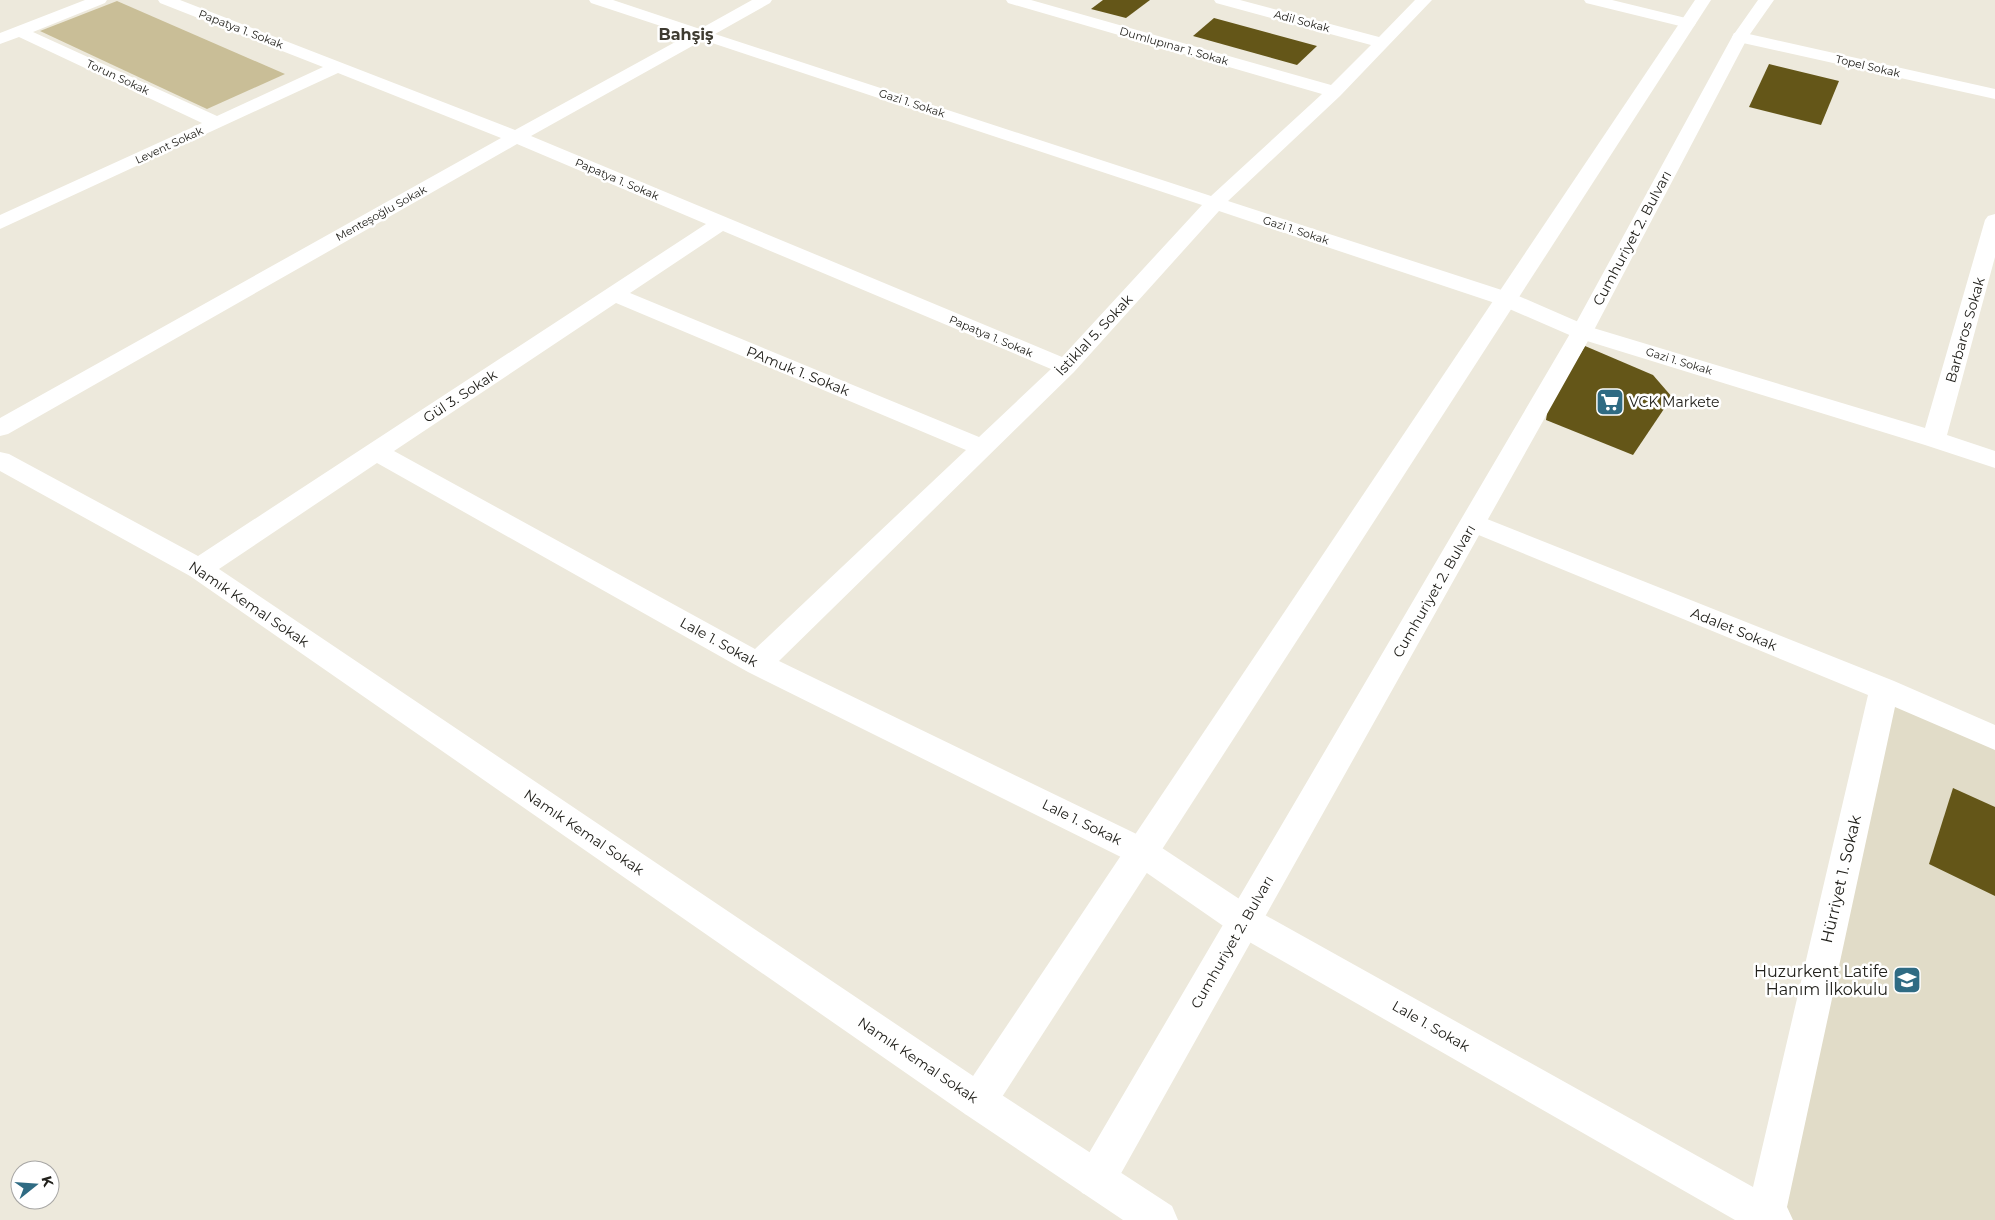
<svg xmlns="http://www.w3.org/2000/svg" width="1995" height="1220" font-family="Montserrat,sans-serif">
<style>
.built{fill:#e1dcc8}
.green{fill:#c9be97}
.building{fill:#645618}
.lines{fill:none;stroke-linecap:round;stroke-linejoin:round}
.minor{fill:#fff;fill-rule:evenodd}
.major{fill:#fff;fill-rule:evenodd}
.labels{text-anchor:middle;dominant-baseline:central;stroke-width:5;stroke-linejoin:round;paint-order:stroke}
.far-street-label{font-size:11px;fill:#22211c;stroke:#fff}
.street-label{font-size:14px;fill:#22211c;stroke:#fff}
.poi-label{font-size:14px;fill:#22211c;stroke:#fff;text-anchor:start}
.far-district-label{font-size:16px;font-weight:bold;fill:#3e3b31;stroke:#fff}
.near-street-label{font-size:16px;fill:#22211c;stroke:#fff}
.near-poi-label{font-size:16px;fill:#22211c;stroke:#fff;text-anchor:end}
</style>
<rect width="100%" height="100%" fill="#ede9dc"/>
<polygon class="built" points="1881,697 1995,744 1995,1220 1773,1220"/>
<polygon class="green" points="117,1 285,74 207,109 40,31"/>
<g class="building">
<polygon points="1103,0 1150,0 1126,18 1091,9"/>
<polygon points="1214,18 1317,46 1297,65 1193,36"/>
<polygon points="1769,64 1839,81 1821,125 1749,107"/>
<polygon points="1585,346 1653,375 1672,397 1633,455 1546,420 1548,407"/>
<polygon points="1953,788 1995,807 1995,896 1929,864"/>
</g>
<g class="lines">
<g class="minor">
<path d="M85 0H107L105 3 33 32 217 116 323 67 160 3 158 0H180L515 130 688 35 591 3 589 0H613L700 29 752 0H772L770 3 715 34 1211 196 1322 94 1008 3 1006 0H1031L1331 85 1371 45 1216 3 1214 0H1240L1379 37 1415 0H1432L1340 96 1228 201 1514 294 1590 327 1925 428 1985 220 1988 216 1995 214V257L1947 435 1995 451V468L1925 445 1574 337 1498 304 1219 211 1074 372 779 661 1153 842 1256 910 1753 1187 1868 695 1464 529 1460 523 1464 517 1473 514 1482 517 1894 681 1995 725V750L1895 707 1787 1207 1793 1220H1735L1232 932 1131 862 748 672 377 463 219 569 991 1088 1172 1206 1178 1220H1123L965 1114 190 576 0 471V452L9 454 198 556 706 224 517 144 8 434 0 436V418L501 138 338 73 0 229V215L202 123 19 37 0 44V33ZM703 40 1202 205 1062 357 531 136ZM723 231 1051 369 979 437 630 293ZM616 303 966 450 755 649 394 451Z"/>
<polygon points="1584,0 1612,0 1694,20 1696,23 1694,26 1688,28 1586,3"/>
<polygon points="1740,32 1995,89 1995,99 1734,41 1732,37 1734,33"/>
</g>
<g class="major">
<polygon points="1695,0 1711,0 991,1114 978,1119 965,1114 960,1101 965,1088"/>
<polygon points="1758,0 1774,0 1748,37 1593,332 1110,1193 1096,1198 1082,1193 1077,1179 1082,1165 1571,332 1732,37"/>
</g>
</g>
<defs>
<symbol id="supermarket-square" viewBox="-11 -11 22 22"><rect x="-9" y="-9" width="18" height="18" rx="4" fill="#2f6b83" stroke="#fff"/><path d="M-6-5.5h2.5l.6 2H6L4.5 2H-2.5L-4.4-4H-6ZM-1.5 3.2a1.3 1.3 0 1 0 .1 0ZM3 3.2a1.3 1.3 0 1 0 .1 0Z" fill="#fff"/></symbol>
<symbol id="school-square" viewBox="-11 -11 22 22"><rect x="-9" y="-9" width="18" height="18" rx="4" fill="#2f6b83" stroke="#fff"/><path d="M0-5L7-2L0 1L-7-2ZM-4 1L0 2.5L4 1V4Q0 6-4 4Z" fill="#fff"/></symbol>
</defs>
<g fill-rule="evenodd">
<use href="#supermarket-square" x="1594" y="386" width="32" height="32"/>
<use href="#school-square" x="1891" y="964" width="32" height="32"/>
</g>
<g class="labels">
<g class="far-street-label">
<text transform="translate(1302 21) rotate(15)">Adil Sokak</text>
<text transform="translate(241 29) rotate(21)">Papatya 1. Sokak</text>
<text transform="translate(1174 46) rotate(16)">Dumlupınar 1. Sokak</text>
<text transform="translate(1868 66) rotate(13)">Topel Sokak</text>
<text transform="translate(118 77) rotate(25)">Torun Sokak</text>
<text transform="translate(912 103) rotate(18)">Gazi 1. Sokak</text>
<text transform="translate(169 145) rotate(-25)">Levent Sokak</text>
<text transform="translate(617 179) rotate(23)">Papatya 1. Sokak</text>
<text transform="translate(381 213) rotate(-29)">Menteşoğlu Sokak</text>
<text transform="translate(1296 230) rotate(18)">Gazi 1. Sokak</text>
<text transform="translate(991 336) rotate(23)">Papatya 1. Sokak</text>
<text transform="translate(1679 361) rotate(17)">Gazi 1. Sokak</text>
</g>
<g class="street-label">
<text transform="translate(1632 238) rotate(-62)">Cumhuriyet 2. Bulvarı</text>
<text transform="translate(1965 330) rotate(-74)">Barbaros Sokak</text>
<text transform="translate(1094 335) rotate(-47)">İstiklal 5. Sokak</text>
<text transform="translate(798 371) rotate(22)">PAmuk 1. Sokak</text>
<text transform="translate(460 396) rotate(-33)">Gül 3. Sokak</text>
<text transform="translate(1434 591) rotate(-60)">Cumhuriyet 2. Bulvarı</text>
<text transform="translate(249 604) rotate(34)">Namık Kemal Sokak</text>
<text transform="translate(1734 629) rotate(22)">Adalet Sokak</text>
<text transform="translate(719 642) rotate(29)">Lale 1. Sokak</text>
<text transform="translate(1082 822) rotate(26)">Lale 1. Sokak</text>
<text transform="translate(584 832) rotate(34)">Namık Kemal Sokak</text>
<text transform="translate(1232 942) rotate(-60)">Cumhuriyet 2. Bulvarı</text>
<text transform="translate(1431 1026) rotate(30)">Lale 1. Sokak</text>
<text transform="translate(918 1060) rotate(34)">Namık Kemal Sokak</text>
</g>
<g class="poi-label">
<text x="1629" y="402">VCK Markete</text>
</g>
<g class="far-district-label">
<text x="686" y="34">Bahşiş</text>
</g>
<g class="near-street-label">
<text transform="translate(1841 879) rotate(-77)">Hürriyet 1. Sokak</text>
</g>
<g class="near-poi-label">
<text x="1888" y="971">Huzurkent Latife<tspan x="1888" dy="18">Hanım İlkokulu</tspan></text>
</g>
</g>
<g transform="translate(35 1185) rotate(73)"><circle r="24" fill="#ffffff" stroke="#a7a6a4"/>
<path d="M0-4L9 19L0 12L-9 19Z" fill="#2f6b83"/>
<text y="-8" font-size="14" font-weight="bold" text-anchor="middle" fill="#22211c">K</text>
</g>
</svg>
